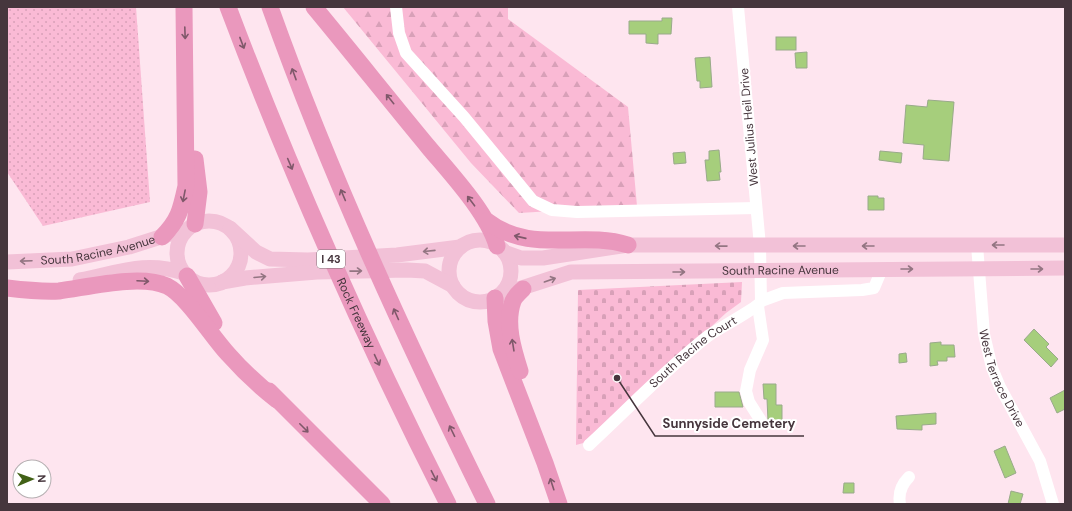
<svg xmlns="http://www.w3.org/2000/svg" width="1072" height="511" font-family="'DM Sans',sans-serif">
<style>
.grass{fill:url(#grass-dots)}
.forest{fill:url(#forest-firs)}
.cemetery{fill:url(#cemetery-stones)}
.building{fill:#a6ce7c;stroke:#99aa8a}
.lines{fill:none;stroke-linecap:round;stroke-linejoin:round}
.minor{stroke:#fff;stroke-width:12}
.major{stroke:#f2c1d7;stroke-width:15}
.highway{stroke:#ea98bd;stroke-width:17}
.oneway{stroke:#7f586a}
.oneway2{stroke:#937582}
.labels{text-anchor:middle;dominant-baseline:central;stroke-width:4;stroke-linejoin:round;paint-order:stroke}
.shield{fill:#fff;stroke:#7e7277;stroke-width:1}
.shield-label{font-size:11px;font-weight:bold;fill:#46363d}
.street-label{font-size:12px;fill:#46363d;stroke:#fff}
.leader{fill:none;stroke:#46363d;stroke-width:1.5}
.callout-dot{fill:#46363d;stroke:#fff;stroke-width:1.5}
.callout-label{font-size:13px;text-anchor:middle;font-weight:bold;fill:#46363d;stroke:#fff;stroke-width:4;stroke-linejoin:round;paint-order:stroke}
</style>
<defs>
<pattern id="grass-dots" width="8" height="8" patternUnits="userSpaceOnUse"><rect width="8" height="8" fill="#fabad5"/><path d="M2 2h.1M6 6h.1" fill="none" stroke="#d8a0b8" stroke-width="1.8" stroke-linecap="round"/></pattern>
<pattern id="forest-firs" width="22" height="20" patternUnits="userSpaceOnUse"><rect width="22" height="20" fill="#fabad5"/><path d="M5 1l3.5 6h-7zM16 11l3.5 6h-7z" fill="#d8a0b8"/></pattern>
<pattern id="cemetery-stones" width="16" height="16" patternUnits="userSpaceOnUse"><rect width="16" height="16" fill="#fabad5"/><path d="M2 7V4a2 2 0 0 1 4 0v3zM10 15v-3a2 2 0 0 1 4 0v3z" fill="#d8a0b8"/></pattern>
</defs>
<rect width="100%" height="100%" fill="#fee5ef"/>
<polygon class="grass" points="7,7 136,7 150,202 43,226 7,172"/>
<polygon class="forest" points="343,7 508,7 508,19 628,107 637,206 519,213 471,163"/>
<polygon class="cemetery" points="742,282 741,302 726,313 587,442 576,445 578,290"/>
<g class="building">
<polygon points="662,18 672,18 671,34 658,34 658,44 646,43 646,34 629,34 629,21 662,21"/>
<rect x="776" y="37" width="20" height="13"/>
<polygon points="807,52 807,68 796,68 795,53"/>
<polygon points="710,57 712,87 700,88 700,81 697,81 695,58"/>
<polygon points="928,100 954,102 949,161 923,159 924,145 903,143 906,105 927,107"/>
<polygon points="719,150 721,172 719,172 720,180 707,181 705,160 709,160 709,151"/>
<polygon points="880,151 902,153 901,163 879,160"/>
<polygon points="685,152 686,163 674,164 673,153"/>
<polygon points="868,196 878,196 878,198 884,198 884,210 868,210"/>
<polygon points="1034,329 1049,344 1046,347 1058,359 1051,367 1024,340"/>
<polygon points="941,342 941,345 954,345 955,357 947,357 947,361 937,361 938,365 930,366 930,343"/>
<polygon points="906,353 907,362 899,363 899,354"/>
<polygon points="763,384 776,384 776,405 782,405 782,421 768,421 767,399 764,399"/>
<polygon points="1065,390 1065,409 1057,413 1050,398"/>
<polygon points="715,392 739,392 743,407 715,407"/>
<polygon points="936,413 936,424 922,425 922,430 897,429 896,416"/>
<polygon points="1005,446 1016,473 1005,478 994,451"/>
<polygon points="844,483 854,483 854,493 843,493"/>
<polygon points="1011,491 1023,494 1020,504 1008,504"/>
</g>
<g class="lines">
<g class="minor">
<polyline points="396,7 399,33 406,53 464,117 533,201 552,210 577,212 756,208"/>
<path id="s1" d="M977 245 984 334 992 368 1000 387 1040 461 1053 504"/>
<polyline points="761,301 783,293 862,290 874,288 882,269"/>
<polyline points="758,306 763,340 750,370 746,391 749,402 761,421"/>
<path id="s2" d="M589 445C628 409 666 369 708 336 718 329 759 307 761 301L760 246 738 7"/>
<path d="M900 504C898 493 901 485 909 477"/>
</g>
<g class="major">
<circle cx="209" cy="253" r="32"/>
<polyline points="230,228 256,252 270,259 308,260 397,255 460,247"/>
<circle cx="480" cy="271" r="31"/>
<polyline points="504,252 521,258 543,258 628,245 1065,245"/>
<path id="s3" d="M7 262 72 259 129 247 173 233"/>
<path d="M80 280C118 273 144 260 184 273"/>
<polyline points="222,282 245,278 317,272 407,270 425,271 453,286"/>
<path id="s4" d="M500 295 571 272 1065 268"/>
</g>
<g class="highway">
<path id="s5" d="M228 7C292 177 366 342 448 504"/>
<path d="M270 7C331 178 407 342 487 504"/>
<path d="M314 7C353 54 391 102 430 149 452 175 488 214 497 246"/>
<path d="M487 221C531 255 580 230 628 245"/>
<polyline points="195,224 199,192 195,159"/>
<path d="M162 237C179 220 181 209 186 186L184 7"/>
<polyline points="187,276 214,323"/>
<path d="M7 288C24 290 42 292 59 291 89 287 140 274 167 286 187 296 212 337 228 354 243 371 259 386 277 400"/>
<polyline points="495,298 496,321 501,349 545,463 559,504"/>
<path d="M520 371C513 349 505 323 513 301 515 296 520 292 523 289"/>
<polyline points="269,391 382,504"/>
</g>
</g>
<defs><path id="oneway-shaft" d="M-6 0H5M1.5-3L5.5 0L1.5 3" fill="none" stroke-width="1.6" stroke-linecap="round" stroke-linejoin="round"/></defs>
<g class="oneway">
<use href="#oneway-shaft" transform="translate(185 33) rotate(88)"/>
<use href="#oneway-shaft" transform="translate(242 43) rotate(69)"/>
<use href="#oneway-shaft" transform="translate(294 74) rotate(-110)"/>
<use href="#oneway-shaft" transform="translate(390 99) rotate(-129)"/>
<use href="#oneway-shaft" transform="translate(290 164) rotate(67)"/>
<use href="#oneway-shaft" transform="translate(343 195) rotate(-113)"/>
<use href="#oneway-shaft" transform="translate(184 196) rotate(101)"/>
<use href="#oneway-shaft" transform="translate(471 201) rotate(-127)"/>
<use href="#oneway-shaft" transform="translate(520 237) rotate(-167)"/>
<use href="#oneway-shaft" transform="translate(143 281) rotate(3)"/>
<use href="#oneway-shaft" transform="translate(396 314) rotate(-114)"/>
<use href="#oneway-shaft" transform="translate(513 345) rotate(-99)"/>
<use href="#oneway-shaft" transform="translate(377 360) rotate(65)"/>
<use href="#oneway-shaft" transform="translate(304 428) rotate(45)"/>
<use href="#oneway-shaft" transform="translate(452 431) rotate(-116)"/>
<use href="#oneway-shaft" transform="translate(434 476) rotate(63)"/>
<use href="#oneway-shaft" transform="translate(552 484) rotate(-108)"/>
</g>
<g class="oneway2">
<use href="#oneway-shaft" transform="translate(998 245) rotate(180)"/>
<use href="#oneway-shaft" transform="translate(721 246) rotate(-179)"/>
<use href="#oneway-shaft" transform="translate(799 246) rotate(180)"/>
<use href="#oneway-shaft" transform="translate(868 246) rotate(180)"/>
<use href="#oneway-shaft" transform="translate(429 251) rotate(174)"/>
<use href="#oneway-shaft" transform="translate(26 261) rotate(178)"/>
<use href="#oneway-shaft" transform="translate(907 269)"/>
<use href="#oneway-shaft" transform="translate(1037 269)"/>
<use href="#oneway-shaft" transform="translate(356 271) rotate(-1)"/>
<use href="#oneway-shaft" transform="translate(679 272)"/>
<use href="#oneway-shaft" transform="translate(260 277) rotate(-5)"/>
<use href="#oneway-shaft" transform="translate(550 280) rotate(-19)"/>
</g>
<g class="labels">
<rect class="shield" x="317" y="250" width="28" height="18" rx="3"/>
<g class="shield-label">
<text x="331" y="259">I 43</text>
</g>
<g class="street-label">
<text transform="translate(749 127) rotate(-95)">West Julius Heil Drive</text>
<text stroke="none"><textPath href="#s3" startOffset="92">South Racine Avenue</textPath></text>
<text stroke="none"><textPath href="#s4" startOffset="284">South Racine Avenue</textPath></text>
<text stroke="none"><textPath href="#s5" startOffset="332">Rock Freeway</textPath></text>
<text stroke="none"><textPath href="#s2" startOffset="140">South Racine Court</textPath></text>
<text stroke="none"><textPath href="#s1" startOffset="137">West Terrace Drive</textPath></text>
</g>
</g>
<path class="leader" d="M617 378L655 436H804"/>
<circle class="callout-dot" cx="617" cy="378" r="4"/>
<g class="callout-label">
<text x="729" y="428">Sunnyside Cemetery</text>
</g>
<rect width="1072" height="511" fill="none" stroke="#46363d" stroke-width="16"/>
<g transform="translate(32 479) rotate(88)"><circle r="19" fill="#ffffff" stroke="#b5afb1"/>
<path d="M0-3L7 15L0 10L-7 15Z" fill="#416116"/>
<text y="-6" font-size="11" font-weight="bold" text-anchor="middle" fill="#46363d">N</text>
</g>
</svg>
